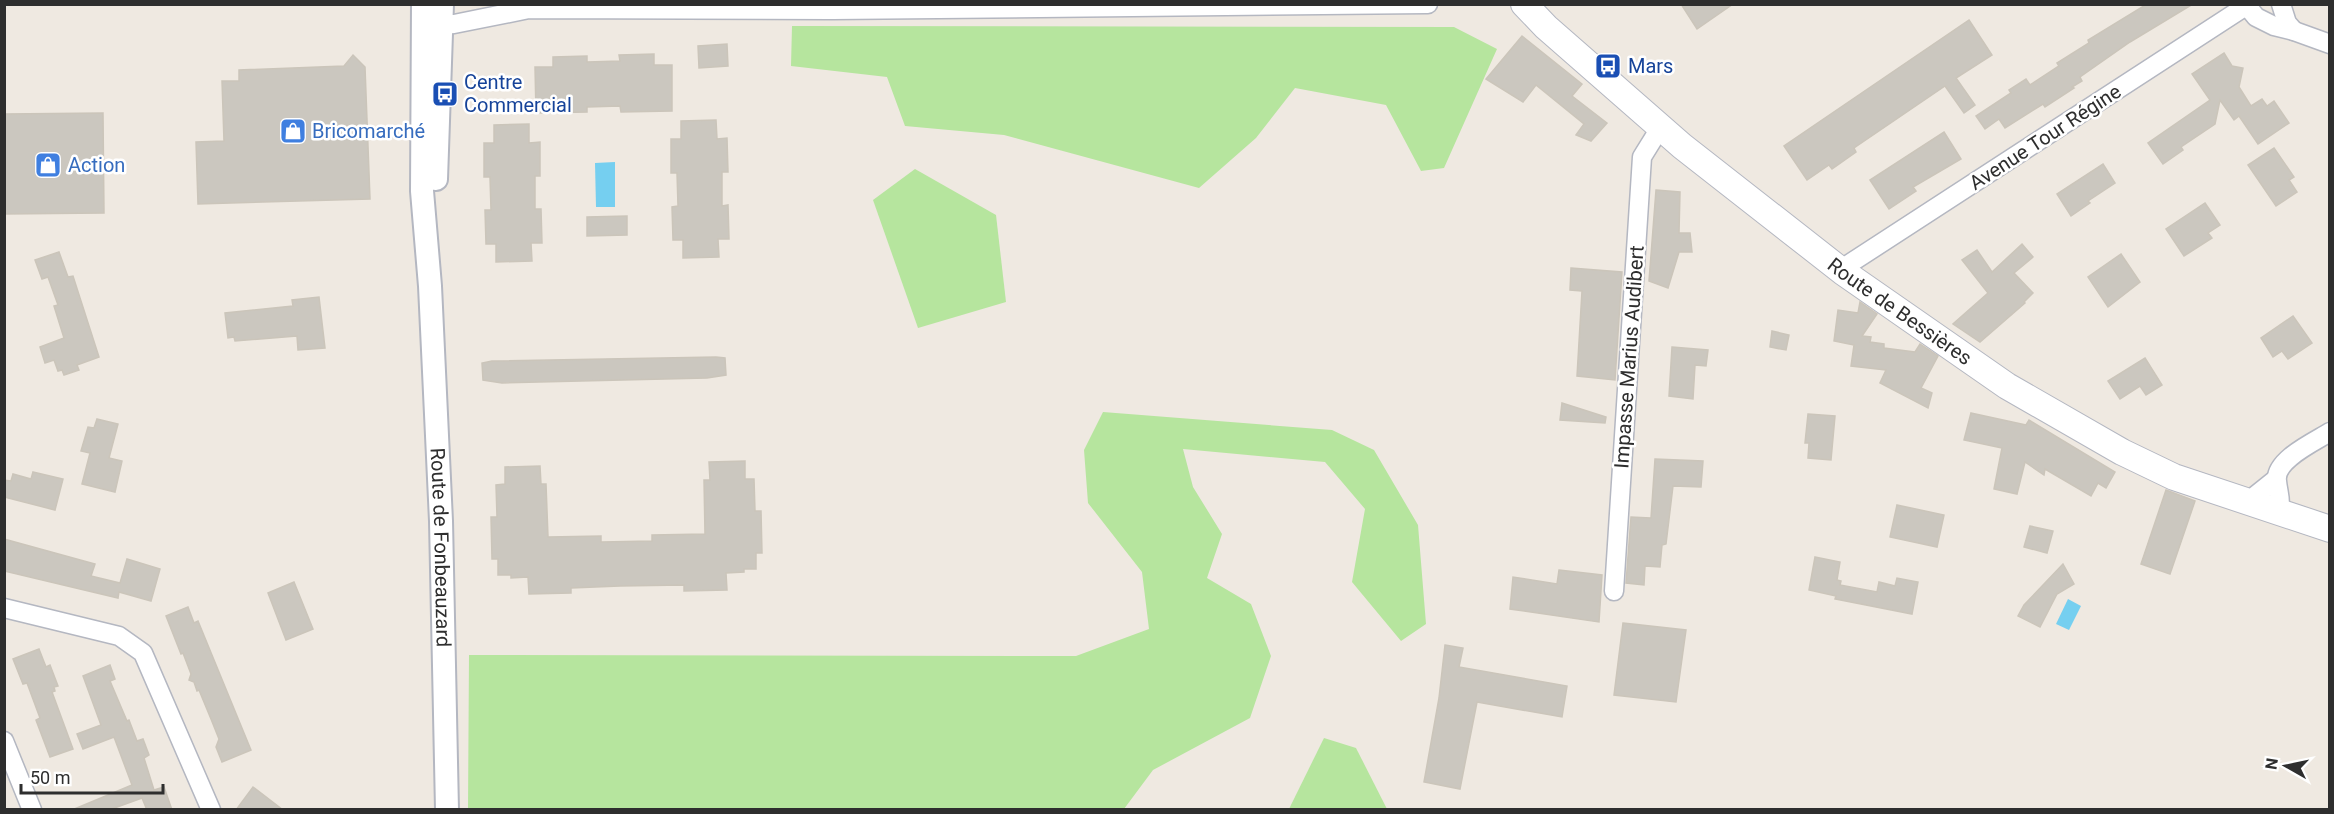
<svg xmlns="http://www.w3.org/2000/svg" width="2334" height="814" font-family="Roboto,sans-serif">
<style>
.green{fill:#b6e59e}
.water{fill:#75cff0}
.building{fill:#cbc7bf;stroke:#cbc5ba;stroke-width:1.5}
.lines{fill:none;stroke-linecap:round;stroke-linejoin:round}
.minor-casing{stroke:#b4b7c1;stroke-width:21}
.tertiary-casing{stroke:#b4b7c1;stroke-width:26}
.secondary-casing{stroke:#b4b7c1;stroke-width:28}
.minor{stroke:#fff;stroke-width:18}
.tertiary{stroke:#fff;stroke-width:22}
.secondary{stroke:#fff;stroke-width:26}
.labels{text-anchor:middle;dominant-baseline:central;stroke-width:5;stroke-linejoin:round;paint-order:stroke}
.transit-label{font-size:20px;fill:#164399;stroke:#fff;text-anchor:start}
.shop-label{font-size:20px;fill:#366cbe;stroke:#fff;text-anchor:start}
.street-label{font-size:20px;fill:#2e2e2e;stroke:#fff}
</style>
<rect width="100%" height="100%" fill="#efe9e1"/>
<g class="green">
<polygon points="792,26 1454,27 1497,49 1444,168 1421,171 1386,105 1295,88 1256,138 1199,188 1004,135 905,126 887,77 791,66"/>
<polygon points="915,169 996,215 1006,302 918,328 873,200"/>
<polygon points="1103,412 1332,430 1374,450 1418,525 1426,624 1401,641 1352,582 1365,509 1325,462 1183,449 1193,487 1222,534 1207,578 1251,604 1271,656 1250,718 1153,770 1124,809 468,809 469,655 1076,656 1149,629 1142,572 1088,503 1084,450"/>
<polygon points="1324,738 1356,748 1387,809 1289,809"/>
</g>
<g class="water">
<polygon points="615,162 615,207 596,207 595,163"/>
<polygon points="2068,599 2081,606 2069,630 2056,624"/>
</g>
<g class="building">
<polygon points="1681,4 1733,4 1697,29"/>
<polygon points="2147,4 2193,4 2130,42 2080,77 2082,81 2072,87 2074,88 2045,107 2043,104 2005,128 1999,119 1985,129 1976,116 2011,93 2009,90 2026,79 2030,85 2059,66 2057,63 2089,43 2088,40"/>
<polygon points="1969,20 1992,55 1956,78 1975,105 1964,113 1945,86 1854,148 1856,152 1832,169 1829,165 1807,180 1784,146"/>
<polygon points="1522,36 1582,84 1572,96 1607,123 1591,141 1576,135 1584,124 1536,85 1523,102 1486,79"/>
<polygon points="727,44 728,66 699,68 698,46"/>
<polygon points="2224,53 2232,66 2243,68 2239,87 2251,106 2262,99 2267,106 2274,101 2289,123 2258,144 2239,116 2234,120 2220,100 2215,124 2181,147 2183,150 2163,164 2148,143 2210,100 2192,74"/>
<polygon points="654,54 654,65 672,65 672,111 621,112 620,106 587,107 587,112 536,113 535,67 553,67 553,57 587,56 587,62 620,61 619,55"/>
<polygon points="353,55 365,67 370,199 198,204 196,142 224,141 222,81 239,81 239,70 344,66"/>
<polygon points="103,113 104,213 4,214 4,114"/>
<polygon points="716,120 717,139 727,138 728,172 722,172 722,206 728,205 729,239 718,239 719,257 683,258 683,240 673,240 672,207 678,206 677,173 671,173 671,139 681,139 681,121"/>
<polygon points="529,124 529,143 540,142 540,176 535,176 535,209 541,209 542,243 531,243 532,261 496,262 496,244 486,244 485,210 491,210 490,177 484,177 484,143 494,143 494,125"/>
<polygon points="1944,132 1961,159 1913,187 1916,191 1889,209 1870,180"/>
<polygon points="2274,148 2294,177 2289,180 2297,192 2276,206 2248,165"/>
<polygon points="2103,164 2115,183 2088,201 2090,203 2071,216 2057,194"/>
<polygon points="1656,190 1680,192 1679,233 1690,233 1692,252 1679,252 1668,288 1649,281"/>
<polygon points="2205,203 2220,225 2208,233 2212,238 2184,256 2166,229"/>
<polygon points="627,216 627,235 587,236 587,217"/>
<polygon points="2022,244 2033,257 2014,273 2033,293 2024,302 2025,303 1980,342 1953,324 1988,293 1962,260 1977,250 1992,272"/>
<polygon points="59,252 68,277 73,276 99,357 77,365 79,370 64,375 62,370 58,371 54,360 45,363 40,347 64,338 54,306 58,305 48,277 42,279 35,260"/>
<polygon points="2121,254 2140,282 2108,307 2088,277"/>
<polygon points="1571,268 1622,272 1615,380 1577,376 1582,291 1570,290"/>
<polygon points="319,297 325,348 298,350 297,336 235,341 234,337 228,338 225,313 293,306 292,300"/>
<polygon points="1860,302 1877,314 1862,336 1871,337 1870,342 1884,344 1884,348 1915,352 1920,344 1938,356 1921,388 1932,393 1928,408 1880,383 1886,370 1851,366 1854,345 1834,341 1838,310 1858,313"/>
<polygon points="2293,316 2312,343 2288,359 2282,351 2273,357 2261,338"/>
<polygon points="1772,331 1789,335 1786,350 1770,347"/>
<polygon points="1672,347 1708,350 1706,366 1695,365 1693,399 1669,396"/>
<polygon points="716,357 725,358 726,375 707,378 502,383 483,380 482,363 492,361"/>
<polygon points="2145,358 2162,385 2146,395 2140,386 2120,399 2108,381"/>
<polygon points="1562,403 1606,417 1605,423 1560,420"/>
<polygon points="1971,413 2026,425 2029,420 2115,472 2106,488 2098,483 2091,496 2045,469 2044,475 2025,462 2017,494 1994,489 2002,448 1964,440"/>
<polygon points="1808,414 1835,416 1831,460 1808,458 1809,443 1805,443"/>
<polygon points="97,419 118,424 109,458 122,461 115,492 82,484 90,453 81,451 88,427 94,428"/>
<polygon points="1655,459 1703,461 1701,487 1673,486 1666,544 1662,545 1660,567 1645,566 1644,585 1626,583 1631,517 1651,518"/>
<polygon points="745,461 745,479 754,479 755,511 761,511 762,553 756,553 756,569 744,569 744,572 726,573 727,590 684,591 684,585 620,586 571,588 571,593 529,594 528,577 511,578 511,575 498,575 498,559 492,559 491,517 497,517 496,485 505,484 505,467 540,466 541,484 546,484 548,537 601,536 601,542 652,541 652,535 705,534 704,480 710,480 709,462"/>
<polygon points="33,472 63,479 55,510 4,497 4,480 11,481 13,474 31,479"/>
<polygon points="2166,490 2195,501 2170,574 2141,564"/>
<polygon points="1897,505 1944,515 1937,547 1890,537"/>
<polygon points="2030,526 2053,531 2047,553 2024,547"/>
<polygon points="4,539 95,564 91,576 120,583 127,559 160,569 151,601 119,592 118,598 4,571"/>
<polygon points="1815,557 1840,562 1837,580 1841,581 1840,585 1877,592 1879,582 1895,586 1897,578 1918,582 1912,614 1835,599 1836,596 1809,590"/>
<polygon points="2063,564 2074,584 2057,594 2040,627 2018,616 2024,605"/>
<polygon points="1559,570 1602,575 1599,622 1510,609 1513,577 1557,584"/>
<polygon points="294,582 313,629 286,640 268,593"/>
<polygon points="188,607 194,623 198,621 251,750 222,762 216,747 219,739 211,719 199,690 197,691 194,682 189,680 191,674 183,653 181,654 166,616"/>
<polygon points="1623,623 1686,630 1676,702 1614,695"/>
<polygon points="1445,645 1463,648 1459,667 1567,686 1562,717 1477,702 1460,789 1424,782 1439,698"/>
<polygon points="39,649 46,667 50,665 58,686 54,687 55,691 52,692 73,749 50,757 36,720 40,718 27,683 23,684 13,659"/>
<polygon points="110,665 115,679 110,681 127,721 129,720 137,741 143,739 149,755 144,758 154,790 164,787 172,810 147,810 142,798 109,810 72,810 132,785 114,737 83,749 77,734 101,725 83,676"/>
<polygon points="253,787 283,810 236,810"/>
</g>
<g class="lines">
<defs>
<g id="minor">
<polyline points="2281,4 2287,23 2294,31"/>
<polyline points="2247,6 2256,17 2274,26 2294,31 2330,44"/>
<polyline points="433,16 441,25 454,24 529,9 832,10 1428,4"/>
<polyline points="1843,272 1849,264 2249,4"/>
<polyline points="2252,505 2256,495 2276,479"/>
<path d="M2279 513C2282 500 2278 493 2277 481 2274 460 2314 442 2330 432"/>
<polyline points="1614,591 1642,157 1660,128"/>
<polyline points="4,608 119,636 143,653 211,810"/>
<polyline points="4,741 32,810"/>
</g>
<g id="tertiary">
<path id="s1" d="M423 4 422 191 430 286 441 521 447 810"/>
<polyline points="436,179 442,4"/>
</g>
<g id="secondary">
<path id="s2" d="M1524 4 1546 27 1682 146 1843 272 2007 386 2122 452 2174 477 2330 529"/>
</g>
</defs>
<use href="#minor" class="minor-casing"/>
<use href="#tertiary" class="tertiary-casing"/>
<use href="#secondary" class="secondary-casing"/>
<use href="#minor" class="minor"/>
<use href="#tertiary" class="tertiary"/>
<use href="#secondary" class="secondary"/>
</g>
<defs>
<symbol id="bus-square" viewBox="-11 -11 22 22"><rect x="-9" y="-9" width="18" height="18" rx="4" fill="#1a4fb4" stroke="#fff"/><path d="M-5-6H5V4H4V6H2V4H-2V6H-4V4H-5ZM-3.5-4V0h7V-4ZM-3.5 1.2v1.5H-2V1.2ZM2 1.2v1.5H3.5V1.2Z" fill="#fff"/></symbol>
<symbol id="shop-square" viewBox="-11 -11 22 22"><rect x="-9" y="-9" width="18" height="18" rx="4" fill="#3f7fe0" stroke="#fff"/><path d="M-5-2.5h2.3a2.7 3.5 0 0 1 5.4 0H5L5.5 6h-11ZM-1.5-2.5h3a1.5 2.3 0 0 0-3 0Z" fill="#fff"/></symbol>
</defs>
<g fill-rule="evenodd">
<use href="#bus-square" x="1593" y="51" width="30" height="30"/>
<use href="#bus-square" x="430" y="79" width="30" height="30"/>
<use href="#shop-square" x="278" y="116" width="30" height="30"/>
<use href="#shop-square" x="33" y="150" width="30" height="30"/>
</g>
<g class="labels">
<g class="transit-label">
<text x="1628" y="66">Mars</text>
<text x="464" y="82">Centre<tspan x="464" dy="23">Commercial</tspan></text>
</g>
<g class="shop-label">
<text x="312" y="131">Bricomarché</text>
<text x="68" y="165">Action</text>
</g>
<g class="street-label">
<text transform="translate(2045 137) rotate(-33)">Avenue Tour Régine</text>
<text stroke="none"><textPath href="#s2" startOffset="486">Route de Bessières</textPath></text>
<text transform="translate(1629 357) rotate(-86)">Impasse Marius Audibert</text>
<text stroke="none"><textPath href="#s1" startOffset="544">Route de Fonbeauzard</textPath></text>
</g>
</g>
<rect width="2334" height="814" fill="none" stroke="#2e2e2e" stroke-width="12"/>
<g transform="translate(2286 766) rotate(279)" stroke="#ffffff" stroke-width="4.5" paint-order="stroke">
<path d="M0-4.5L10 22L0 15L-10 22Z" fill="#2e2e2e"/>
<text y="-9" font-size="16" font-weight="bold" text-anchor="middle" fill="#2e2e2e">N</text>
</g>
<path d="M21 784v9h142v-9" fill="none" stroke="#2e2e2e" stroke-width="3"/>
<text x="30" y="784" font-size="18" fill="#2e2e2e" stroke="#ffffff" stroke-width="4.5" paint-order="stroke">50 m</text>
</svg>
